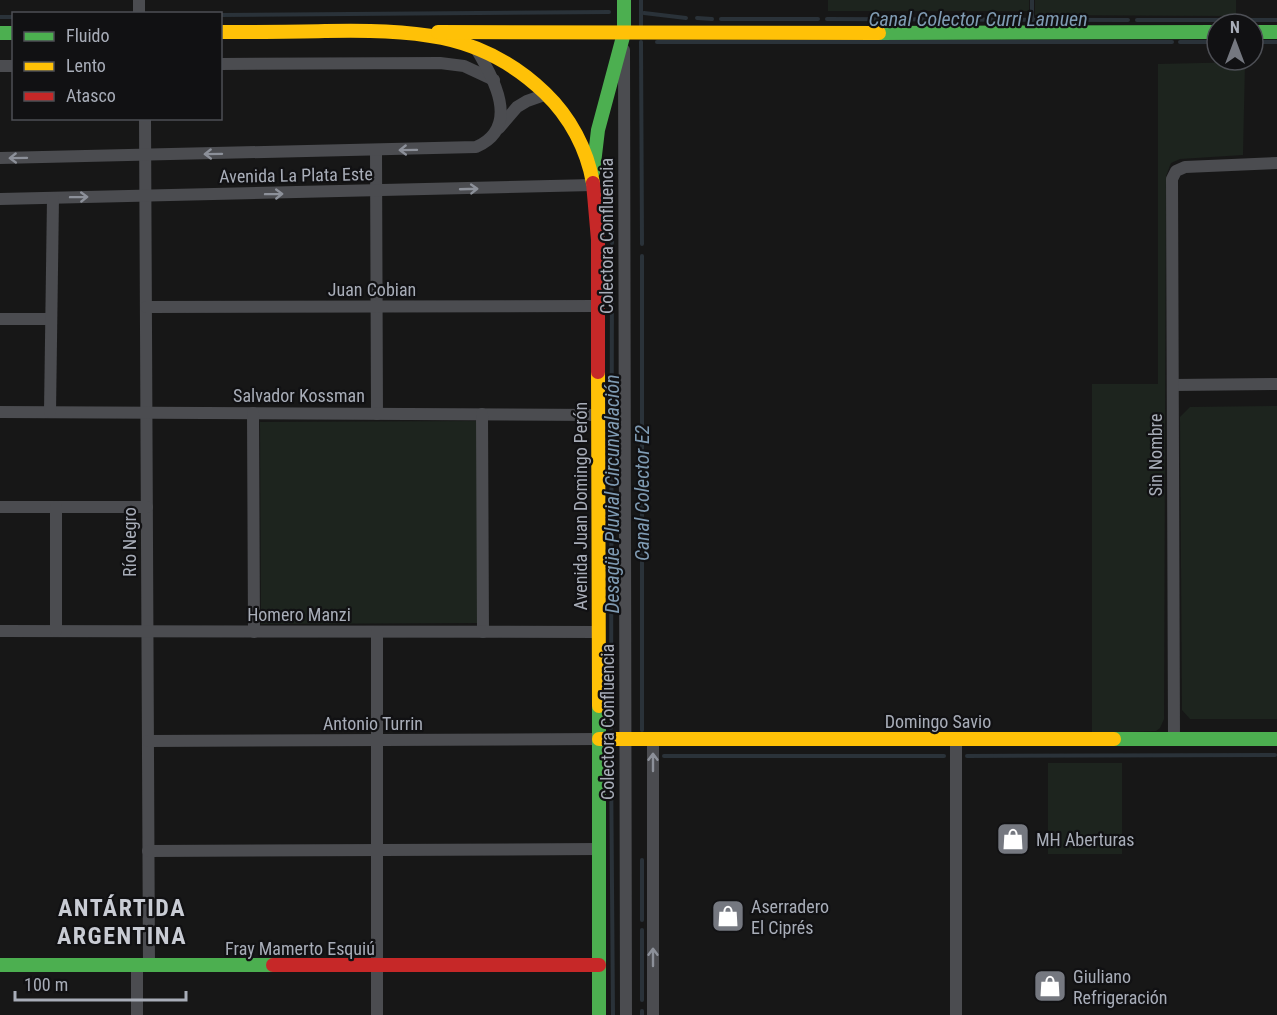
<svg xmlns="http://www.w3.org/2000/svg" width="1277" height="1015" font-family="'Roboto Condensed',sans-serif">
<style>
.green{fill:#1d241e}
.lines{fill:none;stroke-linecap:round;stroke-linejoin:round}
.stream{stroke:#2a3239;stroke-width:4}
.street{stroke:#4b4c50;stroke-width:12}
.fast{stroke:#4caf50;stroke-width:14}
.slow{stroke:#ffc107;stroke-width:14}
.jam{stroke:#c62828;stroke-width:14}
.oneway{stroke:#8c9099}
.labels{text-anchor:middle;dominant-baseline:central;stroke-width:4.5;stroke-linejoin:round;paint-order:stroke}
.street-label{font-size:18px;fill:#a8adb8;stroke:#111113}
.poi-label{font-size:18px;fill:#a8adb8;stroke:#111113;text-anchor:start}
.water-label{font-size:20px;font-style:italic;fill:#7f9bb3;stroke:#111113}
.district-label{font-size:24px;font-weight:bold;letter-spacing:1.5px;fill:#c9ccd4;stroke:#111113}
</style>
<rect width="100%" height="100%" fill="#171717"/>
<g class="green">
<rect x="828" y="0" width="201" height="11"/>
<polygon points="1035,0 1236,0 1236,16 1035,15"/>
<polygon points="1245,62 1243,155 1180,159 1171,163 1166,176 1164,719 1160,728 1156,731 1092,733 1092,384 1158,384 1158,64"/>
<polygon points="1277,406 1277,719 1190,719 1182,710 1180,417 1190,407"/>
<polygon points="477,421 478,623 261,624 260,422"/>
<rect x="1048" y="763" width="74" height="91"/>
</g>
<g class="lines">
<g class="stream">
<polyline points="641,0 641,27"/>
<polyline points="644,13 686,18"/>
<polyline points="220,15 609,12"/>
<polyline points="0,17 14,17"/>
<polyline points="697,18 712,19"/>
<polyline points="721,19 818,19"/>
<polyline points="827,19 1128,20"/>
<polyline points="1032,20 1032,0"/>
<polyline points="1137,20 1277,20"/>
<polyline points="641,42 642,244"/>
<polyline points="657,42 1172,42"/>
<polyline points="1180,42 1217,42"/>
<polyline points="1253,42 1277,42"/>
<polyline points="612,177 612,243"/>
<polyline points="642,256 642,730"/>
<polyline points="611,728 612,260"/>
<polyline points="611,756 613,1015"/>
<polyline points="664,756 944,756"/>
<polyline points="967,756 1275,755"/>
<polyline points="642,860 642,920"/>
<polyline points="642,1000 642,930"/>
<polyline points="642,1015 642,1011"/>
</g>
<g class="street">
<polyline points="139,0 139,14"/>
<polyline points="624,50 626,1015"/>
<polyline points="220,64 440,63 464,66 494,80"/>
<polyline points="0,66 14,66"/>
<polyline points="145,118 149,966"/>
<polyline points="499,128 517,107 527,101 547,94"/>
<polyline points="376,150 377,414"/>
<path d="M0 158 476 147C522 127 493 77 475 47"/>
<polyline points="0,199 593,185"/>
<polyline points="146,307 598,306"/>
<polyline points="0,319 51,319"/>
<polyline points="1173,385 1277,384"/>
<polyline points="0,412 598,415"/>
<polyline points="50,412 53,198"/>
<polyline points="253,413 254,632"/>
<polyline points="482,414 483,632"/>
<polyline points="0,507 147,507"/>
<polyline points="0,631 598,632"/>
<polyline points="56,631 56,507"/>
<polyline points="653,739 653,1015"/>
<polyline points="1174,739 1172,179 1176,171 1185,167 1277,163"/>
<polyline points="148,741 599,739"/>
<polyline points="148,851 599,849"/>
<polyline points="137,1015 137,966"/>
<polyline points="377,1015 377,632"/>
<polyline points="956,1015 956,739"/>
</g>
<g class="fast">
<polyline points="1253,32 1277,32"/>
<polyline points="0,33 14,33"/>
<polyline points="879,33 1217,32"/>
<polyline points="593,172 598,130 624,33 624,0"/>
<polyline points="599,706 599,1015"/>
<polyline points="1114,739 1277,739"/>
<polyline points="0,965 273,965"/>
</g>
<g class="slow">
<path d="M220 32C255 32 290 32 325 31 409 30 480 30 545 93 570 117 587 149 593 183"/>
<polyline points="438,32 879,33"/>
<polyline points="598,372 599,706"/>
<polyline points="599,739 1114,739"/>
</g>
<g class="jam">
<polyline points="593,183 598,240 598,372"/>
<polyline points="273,965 599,965"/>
</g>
</g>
<defs><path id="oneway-shaft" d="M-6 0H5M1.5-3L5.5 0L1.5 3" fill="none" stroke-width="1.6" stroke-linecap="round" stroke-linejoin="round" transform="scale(1.5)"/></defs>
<g class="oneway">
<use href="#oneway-shaft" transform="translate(408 150) rotate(179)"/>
<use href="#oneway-shaft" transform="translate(213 154) rotate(179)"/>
<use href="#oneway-shaft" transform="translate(18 158) rotate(179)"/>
<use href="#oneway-shaft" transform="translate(469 189) rotate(-2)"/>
<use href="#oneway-shaft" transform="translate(274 194) rotate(-1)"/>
<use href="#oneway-shaft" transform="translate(79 197) rotate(-1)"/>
<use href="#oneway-shaft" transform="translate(653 762) rotate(-90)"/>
<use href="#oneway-shaft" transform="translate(653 957) rotate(-90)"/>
</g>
<defs>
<symbol id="shop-square" viewBox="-11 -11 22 22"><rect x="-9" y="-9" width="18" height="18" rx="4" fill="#757880" stroke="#111113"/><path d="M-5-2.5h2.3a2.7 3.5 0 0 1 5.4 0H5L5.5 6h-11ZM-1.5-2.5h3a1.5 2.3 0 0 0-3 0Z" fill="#fff"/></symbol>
</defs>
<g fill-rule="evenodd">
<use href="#shop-square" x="994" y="820" width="38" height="38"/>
<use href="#shop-square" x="709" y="897" width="38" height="38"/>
<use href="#shop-square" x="1031" y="967" width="38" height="38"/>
</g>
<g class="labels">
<g class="street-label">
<text transform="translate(296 175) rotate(-1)">Avenida La Plata Este</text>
<text transform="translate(606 236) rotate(-90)">Colectora Confluencia</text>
<text x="372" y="289">Juan Cobian</text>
<text x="299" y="395">Salvador Kossman</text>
<text transform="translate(1155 455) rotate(-90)">Sin Nombre</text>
<text transform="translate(580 506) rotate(-90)">Avenida Juan Domingo Perón</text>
<text transform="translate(129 542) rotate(-90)">Río Negro</text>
<text x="299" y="614">Homero Manzi</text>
<text x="938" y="721">Domingo Savio</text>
<text transform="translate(607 722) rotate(-90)">Colectora Confluencia</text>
<text x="373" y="723">Antonio Turrin</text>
<text x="300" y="948">Fray Mamerto Esquiú</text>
</g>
<g class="poi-label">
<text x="1036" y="839">MH Aberturas</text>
<text x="751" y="906">Aserradero<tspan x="751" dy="21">El Ciprés</tspan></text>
<text x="1073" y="976">Giuliano<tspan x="1073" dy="21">Refrigeración</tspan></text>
</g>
<g class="water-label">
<text x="978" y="19">Canal Colector Curri Lamuen</text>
<text transform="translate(642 493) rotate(-90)">Canal Colector E2</text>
<text transform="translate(612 494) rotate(-90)">Desagüe Pluvial Circunvalación</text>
</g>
<g class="district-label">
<text x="122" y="908">ANTÁRTIDA<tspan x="122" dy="28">ARGENTINA</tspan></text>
</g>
</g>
<rect x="12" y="12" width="210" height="108" fill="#111113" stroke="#4d4f55" stroke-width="1.5"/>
<rect x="24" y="32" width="30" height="9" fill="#4caf50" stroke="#4d4f55" stroke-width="1.5"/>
<text x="66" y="42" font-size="18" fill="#a8adb8">Fluido</text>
<rect x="24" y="62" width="30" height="9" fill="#ffc107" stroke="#4d4f55" stroke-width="1.5"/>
<text x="66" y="72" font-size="18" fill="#a8adb8">Lento</text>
<rect x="24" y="92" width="30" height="9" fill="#c62828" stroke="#4d4f55" stroke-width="1.5"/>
<text x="66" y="102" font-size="18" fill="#a8adb8">Atasco</text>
<g transform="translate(1235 42)"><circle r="28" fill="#111113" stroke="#4d4f55" stroke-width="1.5"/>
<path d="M0-4.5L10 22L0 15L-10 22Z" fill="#757880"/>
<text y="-9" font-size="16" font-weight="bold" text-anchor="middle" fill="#a8adb8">N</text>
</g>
<path d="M15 991v9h171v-9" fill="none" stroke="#a8adb8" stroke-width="3"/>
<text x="24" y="991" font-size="18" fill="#a8adb8" stroke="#111113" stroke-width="4.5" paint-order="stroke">100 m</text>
</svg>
